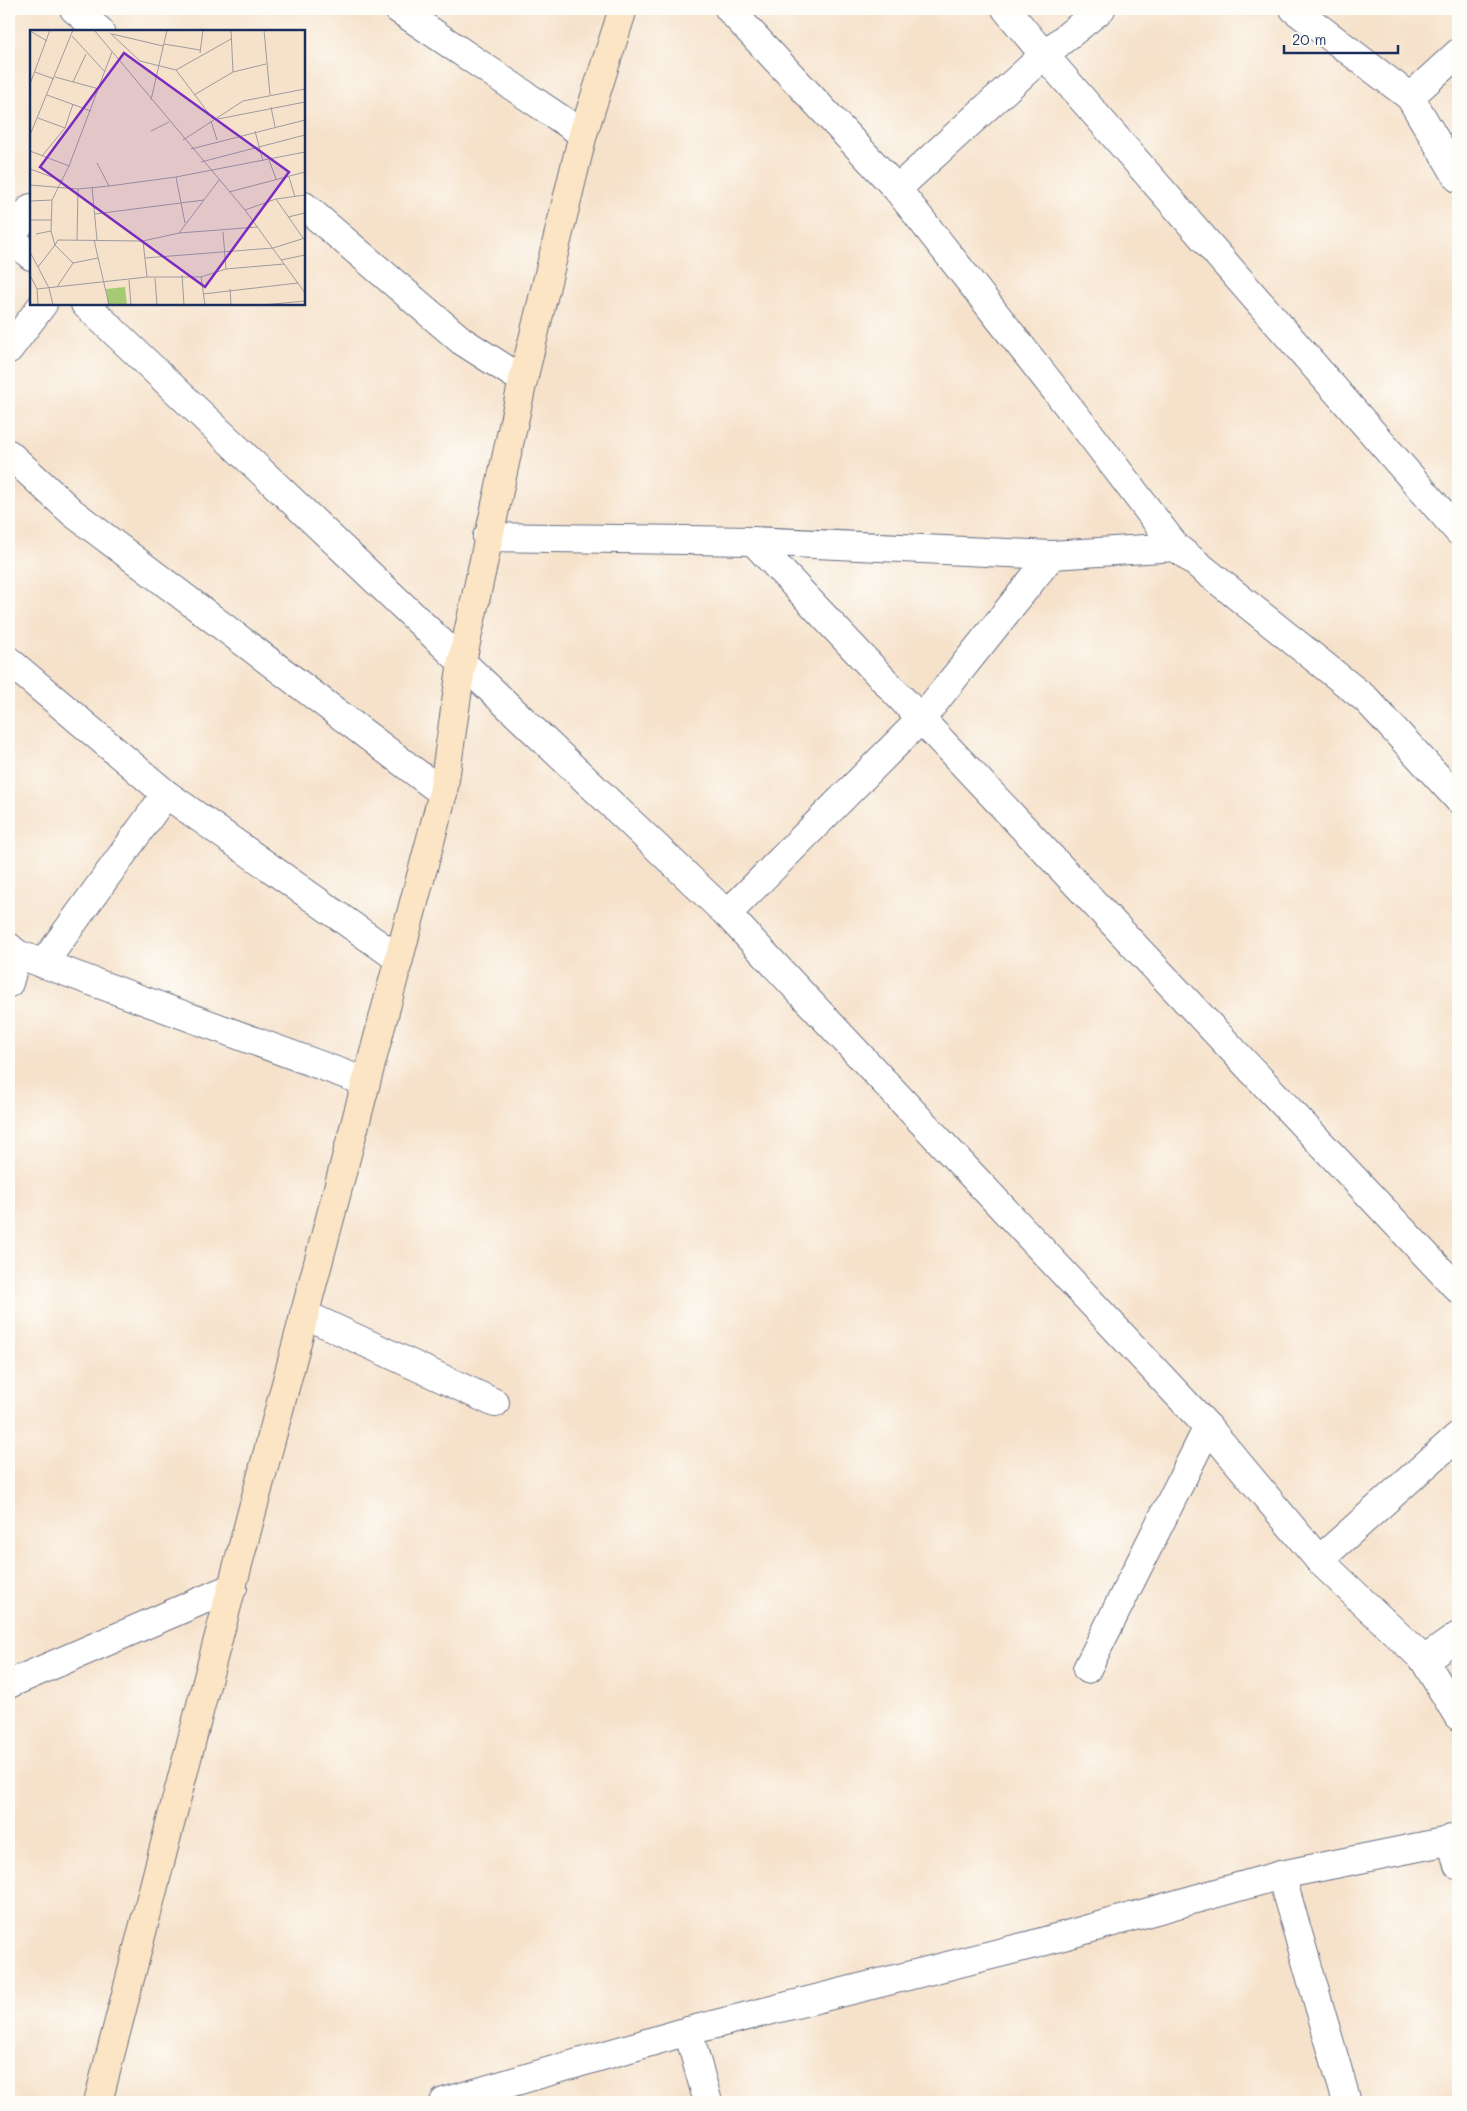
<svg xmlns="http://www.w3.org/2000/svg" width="1467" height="2111" font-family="Mali,sans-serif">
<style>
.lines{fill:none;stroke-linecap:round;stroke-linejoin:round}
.minor-casing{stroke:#686e84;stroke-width:30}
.tertiary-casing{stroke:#686e84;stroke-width:30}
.secondary-casing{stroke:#686e84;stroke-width:30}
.minor{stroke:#fff;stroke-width:28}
.tertiary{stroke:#fff;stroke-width:28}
.secondary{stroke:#fce5c4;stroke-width:28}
.inset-road{fill:none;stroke:#9e9a9f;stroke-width:1}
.view{fill:#7b2cbf;fill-opacity:0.15;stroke:#7b2cbf;stroke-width:2.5}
.inset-edge{fill:none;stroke:#1b2f5e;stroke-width:2.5}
</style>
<rect width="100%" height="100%" fill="#fdfcf7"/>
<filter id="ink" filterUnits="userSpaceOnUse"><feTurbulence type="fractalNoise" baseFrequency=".02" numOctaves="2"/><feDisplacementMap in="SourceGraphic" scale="10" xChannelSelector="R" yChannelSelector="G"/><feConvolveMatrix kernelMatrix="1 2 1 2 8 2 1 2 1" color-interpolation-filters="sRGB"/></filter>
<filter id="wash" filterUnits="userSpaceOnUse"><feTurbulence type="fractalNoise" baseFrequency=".0096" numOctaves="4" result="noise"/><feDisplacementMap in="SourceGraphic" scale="20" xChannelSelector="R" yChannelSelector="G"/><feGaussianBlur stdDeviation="1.12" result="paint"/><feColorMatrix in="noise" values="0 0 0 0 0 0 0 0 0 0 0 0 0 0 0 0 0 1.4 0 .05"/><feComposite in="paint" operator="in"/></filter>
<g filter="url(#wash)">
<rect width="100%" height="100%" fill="#f6e2cb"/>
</g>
<g filter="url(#ink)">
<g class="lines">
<defs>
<g id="minor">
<polyline points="74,9 100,31"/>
<polyline points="398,9 583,134"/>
<polyline points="729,9 897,189 1090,434 1176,547 1367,700 1458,799"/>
<polyline points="1006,9 1044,55 1458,531"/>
<polyline points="1294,9 1410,97 1458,178"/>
<polyline points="1410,97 1458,53"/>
<polyline points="897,189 1044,55 1101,9"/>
<polyline points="304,206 462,341 523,380"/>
<polyline points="9,236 31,256"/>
<polyline points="10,238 31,208"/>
<polyline points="85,304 727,914 1208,1427 1319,1560 1424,1660 1458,1716"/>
<polyline points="9,349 43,304"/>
<polyline points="9,454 73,513 443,793"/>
<polyline points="487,537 753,541 1052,555 1176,547"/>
<polyline points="753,541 1458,1289"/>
<polyline points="9,661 166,794 399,959"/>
<polyline points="727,914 922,718 1052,555"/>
<polyline points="9,947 17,954 9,983"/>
<polyline points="43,964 166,794"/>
<polyline points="304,1314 495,1403"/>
<polyline points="1319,1560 1458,1436"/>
<polyline points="1424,1660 1458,1636"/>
<polyline points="1087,1669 1208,1427"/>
<polyline points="9,1684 233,1587"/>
<polyline points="1451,1839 1458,1865"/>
<polyline points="1281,1875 1347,2102"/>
<polyline points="688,2031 708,2102"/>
<polyline points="444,2102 688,2031 1031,1945 1281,1875 1458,1839"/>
</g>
<polyline id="tertiary" points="9,951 366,1082"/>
<polyline id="secondary" points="98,2102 212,1662 443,793 462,661 523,380 583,134 623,9"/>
</defs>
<use href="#minor" class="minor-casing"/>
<use href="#tertiary" class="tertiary-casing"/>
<use href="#secondary" class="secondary-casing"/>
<use href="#minor" class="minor"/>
<use href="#tertiary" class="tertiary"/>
<use href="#secondary" class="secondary"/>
</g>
</g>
<g transform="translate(30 30)">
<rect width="275" height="275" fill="#f6e2cb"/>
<path d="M95 257 97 275H78L76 259Z" fill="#a6ca73"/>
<path class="inset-road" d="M64 0 215 180 275 263M201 0 203 42M234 0 240 65M0 1 17 11M80 3 110 31 146 40 183 89M82 4 133 16M42 6 75 42M134 14 170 20M82 22 39 136 22 170 21 201 25 215 28 210 113 211 149 203 228 197M170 23 173 0M146 40 201 9M5 42 24 49M25 47 69 59M43 52 56 24M0 54 20 0M17 65 61 81M164 65 203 42 236 34M121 70 137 0M241 77 245 97M8 88 35 98M188 89 275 72M181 91 187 110M121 101 139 92M225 101 233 131M0 105 43 0M153 110 213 71 275 59M161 119 275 90M0 121 39 136M12 126 35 98 43 74M239 130 246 149M171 132 275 105M67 133 79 156M0 139 33 151M146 147 155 193M259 147 265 167M0 155 48 159 79 156 146 147 275 122M62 157 67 210M199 162 275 142M246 169 273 208M0 171 22 170M215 180 246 169 275 165M65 184 174 170M258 187 275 183M0 190H22M193 202 196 239M149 203 189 150M6 204 21 201M47 210 48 159M64 210 79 275M113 211 117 247M0 222 8 237M115 228 243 218 275 208M251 230 275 225M0 245 7 259 8 275M152 245 154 275M171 247 175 275M125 248 127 275M99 250 101 275M27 257 43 233 68 228M7 259 117 247H171L196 239 254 234M200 259 201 275M173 264 268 253M23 275 19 258 8 237 25 215 43 233M233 275 275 271"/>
<path class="view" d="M94 23 259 142 175 257 10 137Z"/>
<rect width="275" height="275" class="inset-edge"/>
</g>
<rect width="1467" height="2111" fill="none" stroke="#fdfcf7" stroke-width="30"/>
<path d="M1284 45v8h114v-8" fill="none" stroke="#1b2f5e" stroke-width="2.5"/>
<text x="1292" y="45" font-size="15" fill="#1b2f5e" stroke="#fdfcf7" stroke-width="4" paint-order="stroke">20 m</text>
</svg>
